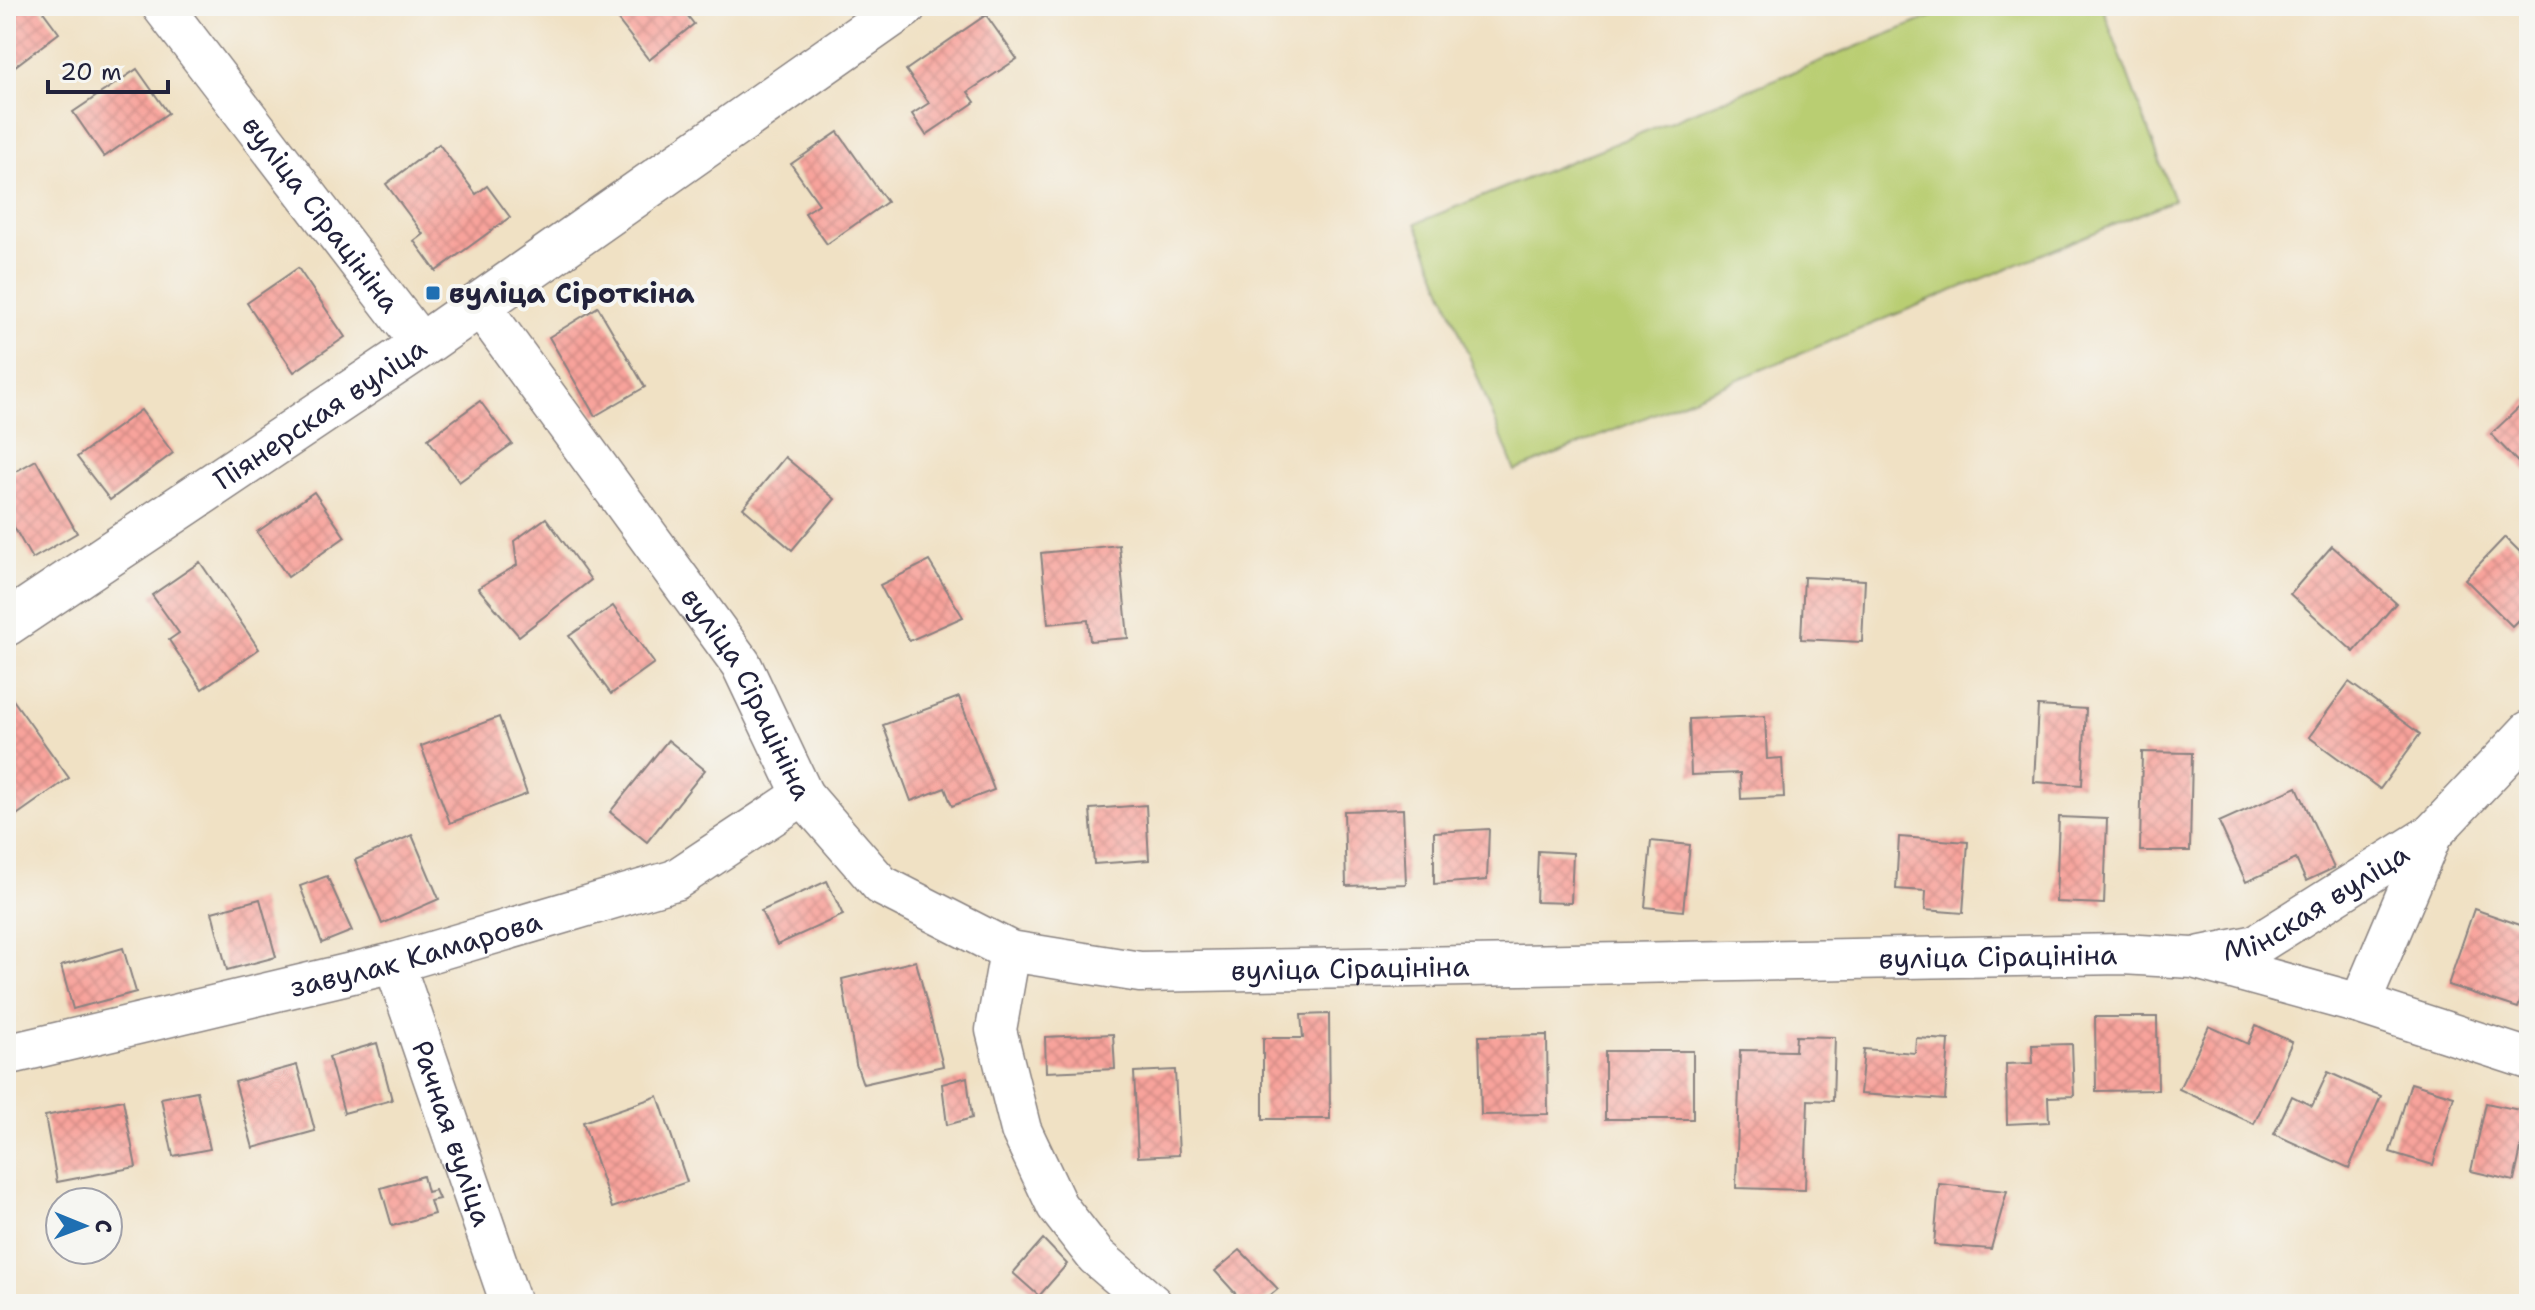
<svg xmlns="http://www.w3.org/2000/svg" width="2535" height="1310" font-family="'Shantell Sans',sans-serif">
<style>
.pitch{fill:#b9ce72;stroke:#6e7856;stroke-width:2}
.building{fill:url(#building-cross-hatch)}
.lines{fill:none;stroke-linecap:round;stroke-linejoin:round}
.minor-casing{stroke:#898280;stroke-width:43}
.tertiary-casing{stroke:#898280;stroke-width:47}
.minor{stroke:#fff;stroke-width:40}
.tertiary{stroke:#fff;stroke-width:44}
.poi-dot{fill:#1f6fb2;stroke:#f6f6f2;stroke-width:3}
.labels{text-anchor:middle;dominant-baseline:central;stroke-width:8;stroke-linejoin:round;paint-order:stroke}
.street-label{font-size:28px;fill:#22223b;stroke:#f6f6f2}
.poi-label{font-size:28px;font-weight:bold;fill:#22223b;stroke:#f6f6f2;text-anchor:start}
</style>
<defs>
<pattern id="building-cross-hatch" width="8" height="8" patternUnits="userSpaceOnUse" patternTransform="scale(2)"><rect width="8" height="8" fill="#f8a39b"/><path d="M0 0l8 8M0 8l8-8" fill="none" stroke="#d48c86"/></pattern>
</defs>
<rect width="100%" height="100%" fill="#f6f6f2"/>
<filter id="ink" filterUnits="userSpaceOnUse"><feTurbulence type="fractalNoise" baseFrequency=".0125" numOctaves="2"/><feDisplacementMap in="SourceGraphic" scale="16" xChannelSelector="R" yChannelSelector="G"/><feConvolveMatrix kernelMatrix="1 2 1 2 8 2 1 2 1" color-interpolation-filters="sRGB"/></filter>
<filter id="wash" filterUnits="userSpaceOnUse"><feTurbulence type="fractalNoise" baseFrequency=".006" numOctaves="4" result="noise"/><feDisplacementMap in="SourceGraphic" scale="32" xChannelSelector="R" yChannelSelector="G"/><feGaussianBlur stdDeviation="1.8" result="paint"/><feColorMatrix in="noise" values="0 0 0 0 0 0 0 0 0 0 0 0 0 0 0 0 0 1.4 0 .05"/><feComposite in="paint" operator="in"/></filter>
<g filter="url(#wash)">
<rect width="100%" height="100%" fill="#f0e1c4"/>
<polygon class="pitch" points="1958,6 2102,6 2174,200 1515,471 1416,223"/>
<g id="blocks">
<g class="building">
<polygon points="6,6 39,6 59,33 6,73"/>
<polygon points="607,6 680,6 694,24 649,60"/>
<polygon points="986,15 1017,59 968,92 975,102 926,135 912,114 929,103 906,70"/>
<polygon points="137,69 168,113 104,157 73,112"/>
<polygon points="838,132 887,202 827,244 805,213 819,204 791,164"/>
<polygon points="439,144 476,194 487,186 510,217 436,271 414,241 423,234 386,184"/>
<polygon points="298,268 345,337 294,372 247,303"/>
<polygon points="598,307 645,387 595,416 549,337"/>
<polygon points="2529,398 2529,474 2491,434"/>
<polygon points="480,401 512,444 459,482 428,439"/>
<polygon points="141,410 173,453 110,500 77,457"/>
<polygon points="785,457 835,499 792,550 743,508"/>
<polygon points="36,460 77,533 32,559 6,513 6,477"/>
<polygon points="314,492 345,537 288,577 257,532"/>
<polygon points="546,518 591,580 519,636 478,588 517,565 514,541"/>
<polygon points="2505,537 2529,561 2529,609 2512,626 2465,579"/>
<polygon points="1119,545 1128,638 1090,641 1088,620 1048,624 1041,553"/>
<polygon points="2332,546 2396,603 2354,652 2290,594"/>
<polygon points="929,561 963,617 909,641 880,585"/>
<polygon points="200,562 259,649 202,689 169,640 179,633 152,595"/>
<polygon points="1804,577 1865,580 1862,642 1801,639"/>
<polygon points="613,606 654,663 611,694 569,636"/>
<polygon points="2349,682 2420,734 2380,789 2309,737"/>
<polygon points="11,697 69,778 11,819 6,813 6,701"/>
<polygon points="959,697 994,790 952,806 945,788 911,801 883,725"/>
<polygon points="2038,706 2086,709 2082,785 2034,782"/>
<polygon points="1765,716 1767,759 1782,758 1784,797 1741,799 1740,773 1691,775 1689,719"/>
<polygon points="499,717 527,794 450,823 421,746"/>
<polygon points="668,740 705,770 647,842 610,812"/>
<polygon points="2142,752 2192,753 2190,851 2140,851"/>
<polygon points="2297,787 2334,868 2306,881 2296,859 2246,882 2219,822"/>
<polygon points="1146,805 1149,860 1094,864 1090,809"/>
<polygon points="1403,809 1406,884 1346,886 1344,811"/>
<polygon points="2059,817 2107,819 2104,904 2056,902"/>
<polygon points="1489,829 1487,880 1434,884 1434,832"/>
<polygon points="412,835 439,899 382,924 355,860"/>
<polygon points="1899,837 1968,842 1963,913 1925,910 1926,891 1896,889"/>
<polygon points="1651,841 1690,845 1683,911 1645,907"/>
<polygon points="1538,851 1573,853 1571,903 1536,902"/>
<polygon points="327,876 352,931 322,943 300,886"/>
<polygon points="827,881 843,915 777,945 761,911"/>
<polygon points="260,899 276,957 227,970 212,912"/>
<polygon points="2474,909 2529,928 2529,976 2518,1008 2448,985"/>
<polygon points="123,948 136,992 73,1009 61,966"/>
<polygon points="916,961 943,1066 863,1084 856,1064 842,979"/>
<polygon points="1329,1014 1330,1119 1263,1119 1263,1038 1303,1038 1301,1015"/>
<polygon points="2095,1017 2157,1017 2158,1090 2096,1091"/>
<polygon points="2256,1025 2292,1042 2254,1124 2179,1089 2209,1026 2248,1044"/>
<polygon points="1113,1034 1115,1069 1046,1072 1045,1037"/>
<polygon points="1547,1035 1548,1114 1481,1115 1479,1036"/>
<polygon points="1796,1036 1835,1037 1833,1101 1808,1100 1805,1190 1736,1188 1740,1050 1795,1051"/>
<polygon points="1916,1038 1949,1040 1945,1100 1860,1094 1864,1049 1915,1053"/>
<polygon points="377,1043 392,1100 344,1113 329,1057"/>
<polygon points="2072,1044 2074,1096 2048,1097 2049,1122 2007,1124 2006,1064 2033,1063 2032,1045"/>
<rect x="1605" y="1051" width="88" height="68"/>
<polygon points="297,1065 315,1131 253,1148 235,1082"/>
<polygon points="1175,1070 1179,1155 1138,1157 1134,1072"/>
<polygon points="2328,1072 2381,1096 2349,1168 2274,1134 2292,1096 2312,1106"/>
<polygon points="967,1077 972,1118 947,1125 942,1084"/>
<polygon points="2411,1083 2454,1096 2433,1165 2390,1152"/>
<polygon points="197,1091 210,1149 173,1156 161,1098"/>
<polygon points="658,1096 687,1182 612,1208 583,1122"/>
<polygon points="123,1100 136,1167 57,1182 45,1116"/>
<polygon points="2486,1103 2529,1112 2514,1181 2471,1171"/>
<polygon points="423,1176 427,1192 435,1190 439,1199 430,1201 434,1214 392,1226 381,1188"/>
<polygon points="1939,1184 2007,1191 1991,1249 1934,1245"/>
<polygon points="1043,1239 1067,1264 1039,1296 1013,1273"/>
<polygon points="1240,1250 1278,1289 1260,1304 1245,1304 1215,1271"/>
</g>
</g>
</g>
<g filter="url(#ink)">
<use href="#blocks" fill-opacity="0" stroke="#898280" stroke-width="2"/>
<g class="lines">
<defs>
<g id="minor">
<path id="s1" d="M162 6 422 345"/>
<path id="s2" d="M479 304 741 664 803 795 881 885 1010 951 1140 972 2122 954 2193 958 2360 1004 2529 1059"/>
<polyline points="1010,951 996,1030 1021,1130 1057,1206 1096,1256 1152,1304"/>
<path id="s3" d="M2201 956 2256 945 2432 834"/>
<path id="s4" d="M394 963 511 1304"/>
<polyline points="2360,1004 2432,834 2529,731"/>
<path id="s5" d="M6 1055 394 963 675 880 803 795"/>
</g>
<g id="tertiary">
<path id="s6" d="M6 624 422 345 904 6"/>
</g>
</defs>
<use href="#minor" class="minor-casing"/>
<use href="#tertiary" class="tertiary-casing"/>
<use href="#minor" class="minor"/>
<use href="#tertiary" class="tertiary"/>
</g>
</g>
<rect class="poi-dot" x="425" y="285" width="16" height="16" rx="4"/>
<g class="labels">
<g class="street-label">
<text stroke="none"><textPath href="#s1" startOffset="262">вуліца Сірацініна</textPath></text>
<text stroke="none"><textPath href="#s6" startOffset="378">Піянерская вуліца</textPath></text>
<text stroke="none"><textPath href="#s2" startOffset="474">вуліца Сірацініна</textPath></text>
<text stroke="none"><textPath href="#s3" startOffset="128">Мінская вуліца</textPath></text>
<text stroke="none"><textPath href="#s5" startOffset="422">завулак Камарова</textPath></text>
<text stroke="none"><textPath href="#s2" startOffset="1844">вуліца Сірацініна</textPath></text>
<text stroke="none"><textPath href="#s2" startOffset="1196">вуліца Сірацініна</textPath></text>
<text stroke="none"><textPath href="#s4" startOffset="180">Рачная вуліца</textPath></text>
</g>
<g class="poi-label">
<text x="449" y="293">вуліца Сіроткіна</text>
</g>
</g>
<rect width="2535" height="1310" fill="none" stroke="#f6f6f2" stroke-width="32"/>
<g transform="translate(84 1226) rotate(91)"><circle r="38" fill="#f6f6f2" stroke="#a1a1a9" stroke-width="2"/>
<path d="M0-6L14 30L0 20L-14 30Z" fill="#1f6fb2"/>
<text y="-12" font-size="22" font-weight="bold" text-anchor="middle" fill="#22223b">С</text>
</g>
<path d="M48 80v12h120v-12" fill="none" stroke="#22223b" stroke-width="4"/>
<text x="60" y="80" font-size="24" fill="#22223b" stroke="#f6f6f2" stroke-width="6" paint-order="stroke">20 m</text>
</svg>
